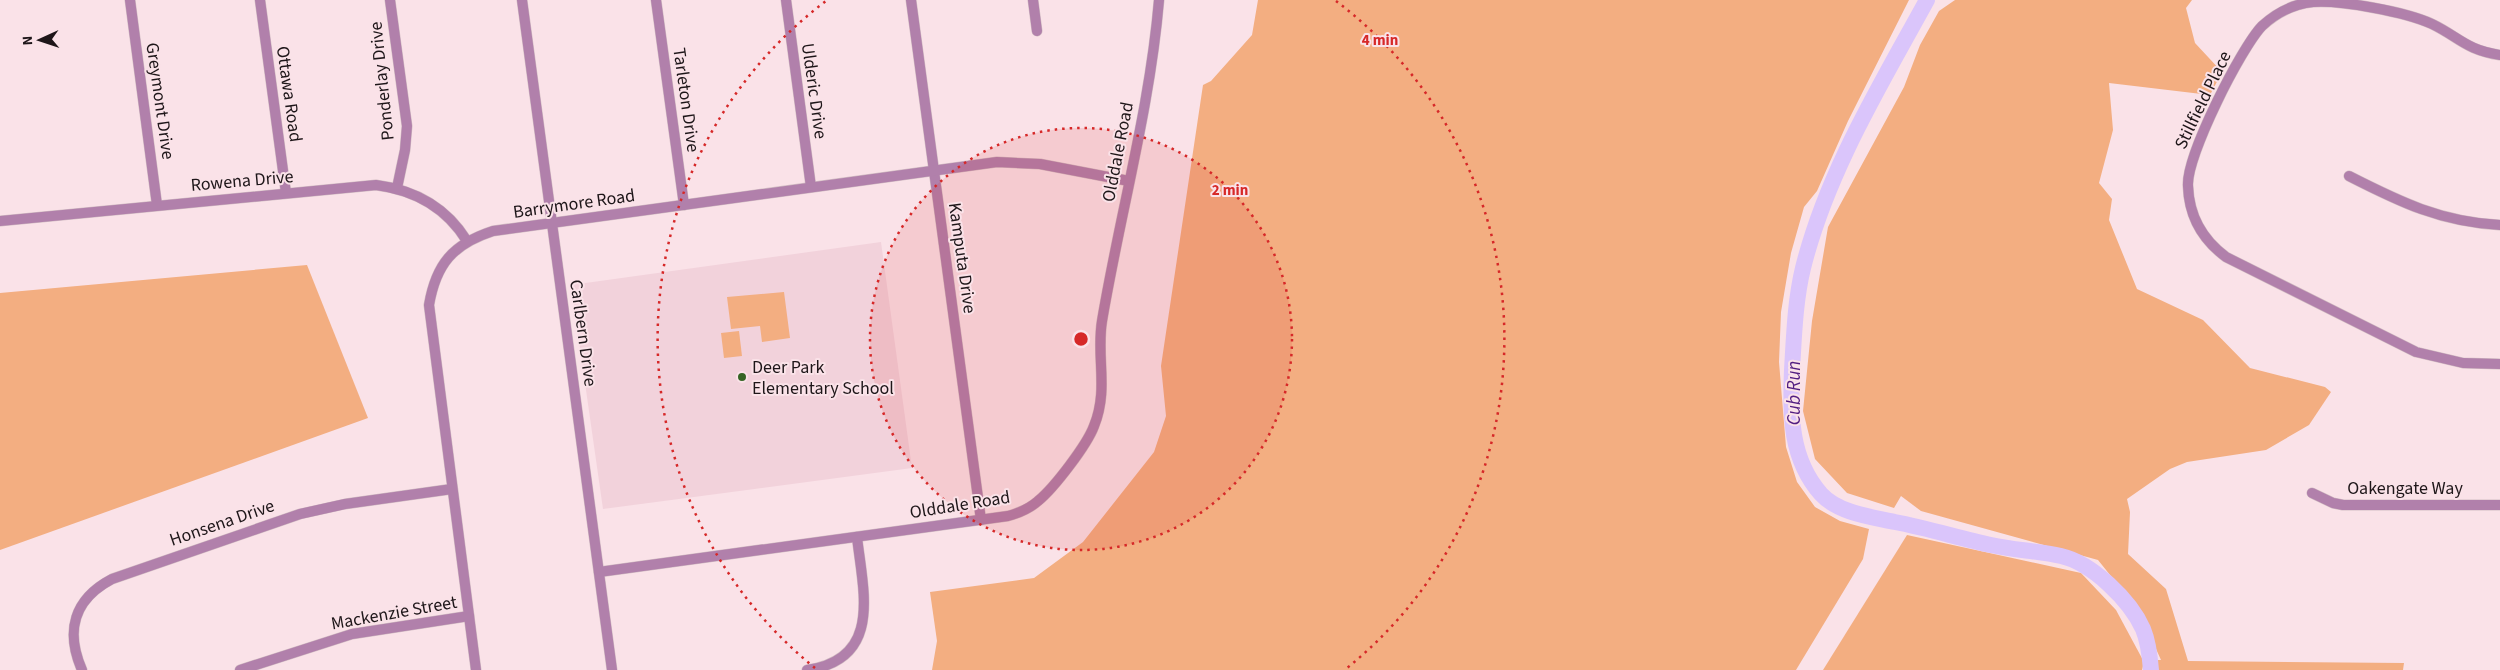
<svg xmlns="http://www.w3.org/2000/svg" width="2500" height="670" font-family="'Source Sans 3',sans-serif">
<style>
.built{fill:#f2d2db}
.green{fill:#f3ae81}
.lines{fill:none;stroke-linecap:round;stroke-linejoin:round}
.river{stroke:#dac5fb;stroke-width:16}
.minor-casing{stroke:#d2bdc3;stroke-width:11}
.minor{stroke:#b180ab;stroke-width:10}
.ring{fill:none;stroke:#d62828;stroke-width:2.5;stroke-dasharray:2.5 5}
.poi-dot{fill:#366424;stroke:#fae2e8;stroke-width:2}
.labels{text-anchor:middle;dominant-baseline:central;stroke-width:4;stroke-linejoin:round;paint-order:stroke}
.street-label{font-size:18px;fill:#1e1619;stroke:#fae2e8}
.poi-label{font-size:18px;fill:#1e1619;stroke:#fae2e8;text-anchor:start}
.water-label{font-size:19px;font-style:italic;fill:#521d82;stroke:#fae2e8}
.centre{fill:#d62828;stroke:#fae2e8;stroke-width:2.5}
.ring-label{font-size:15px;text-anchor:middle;font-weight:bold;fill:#d62828;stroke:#fae2e8;stroke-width:4;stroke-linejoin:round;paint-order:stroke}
</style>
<rect width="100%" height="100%" fill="#fae2e8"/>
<polygon class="built" points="881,242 912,468 603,509 571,285"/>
<g class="green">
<polygon points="1258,0 1909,0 1848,121 1817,191 1804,207 1791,253 1781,312 1779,362 1786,447 1797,482 1815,507 1840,521 1869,529 1863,559 1796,670 932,670 937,641 930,592 1034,578 1083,542 1154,452 1166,416 1161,366 1203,85 1211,81 1252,35"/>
<polygon points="1955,0 2192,0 2186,8 2195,43 2222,72 2210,95 2109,83 2113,130 2099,183 2112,199 2109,220 2137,289 2203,320 2250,368 2325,387 2331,392 2309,425 2266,450 2187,462 2170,469 2127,499 2130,512 2128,554 2166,589 2188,661 2404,663 2403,670 2156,670 2153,660 2161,660 2139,611 2098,560 1921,511 1901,496 1894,508 1847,493 1815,459 1803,411 1812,321 1828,227 1904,87 1920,45 1939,11"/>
<polygon points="307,265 368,418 0,550 0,293"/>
<polygon points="784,292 790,338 762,342 760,326 731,329 727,297"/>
<polygon points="739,331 742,356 724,358 721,333"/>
<polygon points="1907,535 2081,573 2116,610 2144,662 2142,670 1823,670"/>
</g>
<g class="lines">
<path class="river" d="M1927 0C1880 86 1827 172 1803 268 1795 301 1794 337 1792 370 1790 414 1790 459 1821 494 1838 513 1872 517 1895 522 1927 528 1959 538 1991 545 2014 550 2038 551 2061 556 2092 563 2130 600 2143 629 2148 641 2150 657 2151 670"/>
<defs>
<g id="minor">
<polyline points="130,0 157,205"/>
<polyline points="260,0 286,193"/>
<polyline points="390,0 407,126 405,150 397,188"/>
<polyline points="522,0 612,670"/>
<polyline points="656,0 684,205"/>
<polyline points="786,0 811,187"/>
<polyline points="911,0 981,520"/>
<polyline points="1033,0 1037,31"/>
<path d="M2500 55C2466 50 2459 37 2432 24 2406 12 2341 0 2313 2 2294 4 2276 13 2262 26 2241 48 2186 156 2188 186 2189 216 2203 240 2226 257L2416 352 2463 363 2500 364"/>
<path d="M2349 176C2400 202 2441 222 2500 225"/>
<path d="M0 221 376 185C415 190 446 207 467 241"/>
<polyline points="2312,493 2333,503 2343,505 2500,505"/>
<path d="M599 572 1008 516C1019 513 1029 509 1038 501 1054 488 1087 445 1094 426 1109 389 1096 357 1102 321 1120 214 1150 108 1159 0"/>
<path d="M82 670C65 631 74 599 112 579L300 514 345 504 452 489"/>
<polyline points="240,670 352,634 469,616"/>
<path d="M476 670 429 305C436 264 453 244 493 231L997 162 1040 164 1129 181"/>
<path d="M807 670C883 659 863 591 857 537"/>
</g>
</defs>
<use href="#minor" class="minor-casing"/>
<use href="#minor" class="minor"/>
</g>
<circle cx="1081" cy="339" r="211" fill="#d62828" fill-opacity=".12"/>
<g class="ring">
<circle cx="1081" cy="339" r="211"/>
<path d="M815 668A423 423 0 0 1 826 1M1336 1A423 423 0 0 1 1347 668"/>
</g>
<circle class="poi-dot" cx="742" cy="377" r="5"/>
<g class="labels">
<g class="street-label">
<text transform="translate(382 81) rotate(-96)">Ponderlay Drive</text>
<text transform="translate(814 91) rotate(82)">Ulderic Drive</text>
<text transform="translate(289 94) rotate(82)">Ottawa Road</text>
<text transform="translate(686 100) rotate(82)">Tarleton Drive</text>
<text transform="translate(2203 100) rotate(-64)">Stillfield Place</text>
<text transform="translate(160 101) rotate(82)">Greymont Drive</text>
<text transform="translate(1118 152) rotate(-79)">Olddale Road</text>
<text transform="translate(242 181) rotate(-5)">Rowena Drive</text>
<text transform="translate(574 204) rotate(-8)">Barrymore Road</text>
<text transform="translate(962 258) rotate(82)">Kamputa Drive</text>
<text transform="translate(583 333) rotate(82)">Carlbern Drive</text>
<text x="2405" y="488">Oakengate Way</text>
<text transform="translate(960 505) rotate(-9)">Olddale Road</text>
<text transform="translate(222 523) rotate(-19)">Honsena Drive</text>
<text transform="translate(394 613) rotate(-10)">Mackenzie Street</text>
</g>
<g class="poi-label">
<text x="752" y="367">Deer Park<tspan x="752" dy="21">Elementary School</tspan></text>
</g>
<g class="water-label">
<text transform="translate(1794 393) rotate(-90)">Cub Run</text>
</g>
</g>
<circle cx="1081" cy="339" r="8" class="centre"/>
<g class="ring-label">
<text x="1380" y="45">4 min</text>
<text x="1230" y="195">2 min</text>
</g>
<g transform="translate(40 40) rotate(267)" stroke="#fae2e8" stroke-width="4" paint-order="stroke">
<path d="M0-4L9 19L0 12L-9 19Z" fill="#1e1619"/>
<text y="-8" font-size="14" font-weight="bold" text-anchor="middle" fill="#1e1619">N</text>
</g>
</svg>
